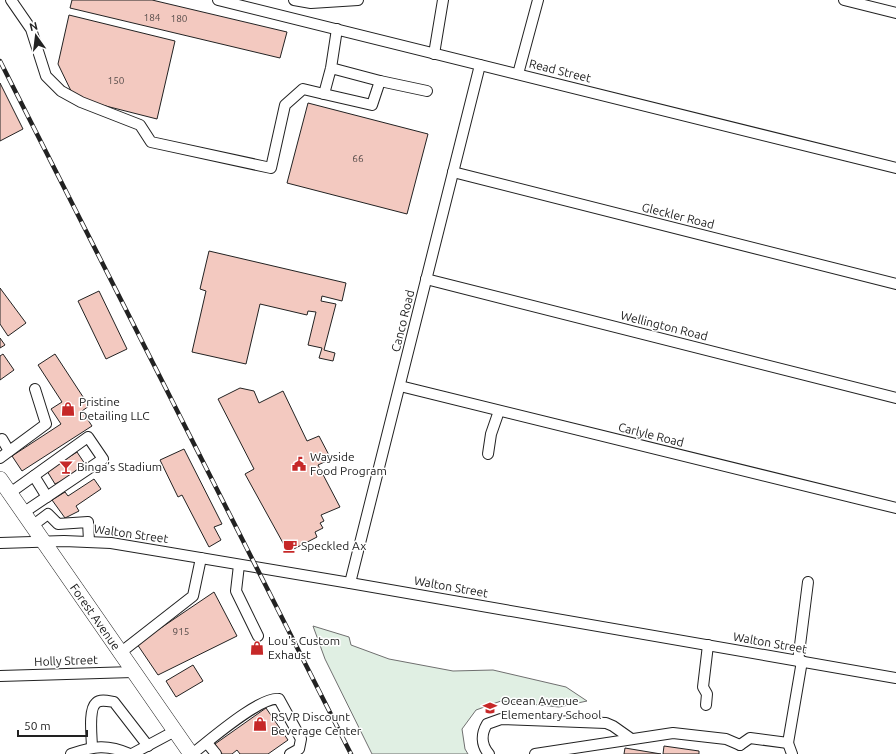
<svg xmlns="http://www.w3.org/2000/svg" width="896" height="754" font-family="Ubuntu,sans-serif">
  <rect width="100%" height="100%" fill="#fff"/>
  <polygon fill="#e0efe3" stroke="#6f6f6f" points="313,626 349,637 351,645 389,659 453,671 493,670 566,687 587,701 559,707 501,701 476,710 462,729 465,749 468,754 372,754 325,659"/>
  <g fill="#f3c9c0" stroke="#222">
    <polygon points="72,0 152,0 287,32 280,58 70,8"/>
    <polygon points="69,15 175,41 157,119 90,102 73,95 58,64"/>
    <polygon points="0,83 23,129 0,141"/>
    <polygon points="308,103 428,134 407,214 287,183"/>
    <polygon points="209,251 346,283 342,301 322,296 321,301 336,304 324,350 335,353 333,361 319,358 322,348 308,345 316,312 308,311 307,315 260,304 246,364 192,352 206,291 200,289"/>
    <polygon points="0,288 26,323 8,336 0,324"/>
    <polygon points="99,291 127,349 106,359 78,301"/>
    <polygon points="0,338 5,345 0,348"/>
    <polygon points="3,354 14,370 0,380 0,356"/>
    <polygon points="55,354 89,406 82,411 92,426 22,471 12,456 61,424 51,409 62,402 38,365"/>
    <polygon points="240,388 254,391 259,403 283,391 307,441 319,436 331,459 318,465 340,507 321,515 324,521 320,523 323,528 315,532 317,537 288,552 245,474 254,469 218,399"/>
    <polygon points="184,449 222,524 214,527 221,540 209,547 182,495 178,497 160,460"/>
    <polygon points="77,452 85,464 74,472 76,474 55,484 47,471"/>
    <polygon points="94,479 101,489 76,506 79,511 65,518 52,500 65,492 68,496"/>
    <polygon points="214,592 237,636 158,675 137,644"/>
    <polygon points="193,665 203,681 176,697 166,681"/>
    <polygon points="266,708 288,740 268,754 240,754 237,750 232,754 222,754 215,744"/>
    <polygon points="664,746 699,751 699,754 663,754"/>
    <polygon points="625,748 661,754 624,754"/>
  </g>
  <g fill="none" stroke-linecap="round" stroke-linejoin="round">
    <defs>
      <g id="minor">
        <polyline points="11,0 31,29 46,76 61,91 81,102 140,125 151,142 271,168 285,105 303,89 324,94"/>
        <polyline points="218,0 896,168"/>
        <polyline points="294,0 311,3 358,0"/>
        <polyline points="844,0 896,13"/>
        <polyline points="434,54 443,0"/>
        <polyline points="331,68 380,81 372,105 324,94 331,68 337,29"/>
        <polyline points="518,74 538,0"/>
        <polyline points="380,81 427,91"/>
        <polyline points="453,172 896,284"/>
        <polyline points="426,279 896,398"/>
        <polyline points="400,386 896,508"/>
        <polyline points="2,439 9,451"/>
        <polyline points="488,454 491,434 499,411"/>
        <polyline points="0,458 46,424 35,389"/>
        <polyline points="34,476 47,497"/>
        <polyline points="10,493 88,437 103,459 23,513"/>
        <polyline points="32,526 48,514 58,524 88,522 89,541"/>
        <polyline points="0,543 64,541 111,543 350,583 896,678"/>
        <polyline points="239,565 236,591 258,636"/>
        <polyline points="350,583 480,65"/>
        <polyline points="120,653 193,596 201,558"/>
        <polyline points="798,661 808,582"/>
        <polyline points="0,676 133,672"/>
        <polyline points="706,705 707,694 703,687 708,645"/>
        <polyline points="207,743 216,754"/>
        <polyline points="788,743 792,754"/>
        <polyline points="740,745 750,738 788,743 802,661"/>
        <path d="M 92,748 C 92,738 88,710 96,703 C 100,699 108,701 114,702 L 148,746"/>
        <path d="M 71,754 C 94,746 107,744 130,754"/>
        <polyline points="132,754 175,731"/>
        <path d="M 192,754 C 209,741 260,696 279,699 L 301,739 L 299,749 L 290,754"/>
        <path d="M 489,754 C 481,745 481,734 487,724 L 501,719 L 606,723 L 613,726 L 630,738"/>
        <polyline points="535,754 673,733 726,739 740,745"/>
      </g>
      <polyline id="highway" points="0,479 191,754"/>
    </defs>
    <use href="#minor" stroke="#222" stroke-width="12"/>
    <use href="#highway" stroke="#222" stroke-width="16"/>
    <use href="#minor" stroke="#fff" stroke-width="10"/>
    <use href="#highway" stroke="#fff" stroke-width="15"/>
    <defs>
      <polyline id="rail" points="0,61 351,754"/>
    </defs>
    <use href="#rail" stroke="#222" stroke-width="4.5"/>
    <use href="#rail" stroke="#fff" stroke-width="3" stroke-dasharray="9" stroke-linecap="butt"/>
  </g>
  <defs>
    <symbol id="shop-bare" viewBox="-9 -9 18 18"><path d="M-5-2.5h2.3a2.7 3.5 0 0 1 5.4 0H5L5.5 6h-11ZM-1.5-2.5h3a1.5 2.3 0 0 0-3 0Z" fill="#c62828" stroke="#fff" stroke-width="2.5" paint-order="stroke"/></symbol>
    <symbol id="civic-bare" viewBox="-9 -9 18 18"><path d="M-.6-6.5H3V-4.5H.6V-3L4-1V1h2V6H-6V1h2V-1L-.6-3ZM-1.2 2.5V6h2.4V2.5Z" fill="#c62828" stroke="#fff" stroke-width="2.5" paint-order="stroke"/></symbol>
    <symbol id="bar-bare" viewBox="-9 -9 18 18"><path d="M-6-5H6L.8 .8V4.5H3.5V6h-7V4.5H-.8V.8Z" fill="#c62828" stroke="#fff" stroke-width="2.5" paint-order="stroke"/></symbol>
    <symbol id="cafe-bare" viewBox="-9 -9 18 18"><path d="M-5.5-4.5H6V0H3Q3 3.5 0 3.5H-2.5Q-5.5 3.5-5.5 0ZM3-3.2v2h1.7v-2ZM-6 4.5H4V6H-6Z" fill="#c62828" stroke="#fff" stroke-width="2.5" paint-order="stroke"/></symbol>
    <symbol id="school-bare" viewBox="-9 -9 18 18"><path d="M0-5L7-2L0 1L-7-2ZM-4 1L0 2.5L4 1V4Q0 6-4 4Z" fill="#c62828" stroke="#fff" stroke-width="2.5" paint-order="stroke"/></symbol>
  </defs>
  <g fill-rule="evenodd">
    <use href="#shop-bare" x="58" y="399" width="20" height="20"/>
    <use href="#civic-bare" x="289" y="454" width="20" height="20"/>
    <use href="#bar-bare" x="56" y="457" width="20" height="20"/>
    <use href="#cafe-bare" x="280" y="536" width="20" height="20"/>
    <use href="#shop-bare" x="247" y="638" width="20" height="20"/>
    <use href="#school-bare" x="480" y="698" width="20" height="20"/>
    <use href="#shop-bare" x="250" y="714" width="20" height="20"/>
  </g>
  <g text-anchor="middle" stroke-width="3" stroke-linejoin="round" paint-order="stroke">
    <g font-size="10" fill="#564c4a">
      <text x="152" y="21">184</text>
      <text x="179" y="22">180</text>
      <text x="116" y="84">150</text>
      <text x="358" y="162">66</text>
      <text x="181" y="635">915</text>
    </g>
    <g font-size="12" fill="#222" stroke="#fff">
      <text transform="translate(560 71) rotate(14)" y="4">Read Street</text>
      <text transform="translate(678 216) rotate(14)" y="4">Gleckler Road</text>
      <text transform="translate(403 321) rotate(-76)" y="4">Canco Road</text>
      <text transform="translate(664 326) rotate(14)" y="4">Wellington Road</text>
      <text transform="translate(651 435) rotate(14)" y="4">Carlyle Road</text>
      <text transform="translate(131 534) rotate(8)" y="4">Walton Street</text>
      <text transform="translate(451 587) rotate(10)" y="4">Walton Street</text>
      <text transform="translate(95 617) rotate(55)" y="4">Forest Avenue</text>
      <text transform="translate(770 643) rotate(10)" y="4">Walton Street</text>
      <text transform="translate(66 661) rotate(-2)" y="4">Holly Street</text>
    </g>
    <g font-size="12" fill="#222" stroke="#fff" text-anchor="start">
      <text x="79" y="406">Pristine<tspan x="79" dy="14">Detailing LLC</tspan></text>
      <text x="310" y="461">Wayside<tspan x="310" dy="14">Food Program</tspan></text>
      <text x="77" y="471">Binga’s Stadium</text>
      <text x="301" y="550">Speckled Ax</text>
      <text x="268" y="645">Lou's Custom<tspan x="268" dy="14">Exhaust</tspan></text>
      <text x="501" y="705">Ocean Avenue<tspan x="501" dy="14">Elementary School</tspan></text>
      <text x="271" y="721">RSVP Discount<tspan x="271" dy="14">Beverage Center</tspan></text>
    </g>
  </g>
  <g transform="translate(36 36) rotate(346)" stroke="#ffffff" stroke-width="3" paint-order="stroke">
  <path d="M0-3L7 15L0 10L-7 15Z" fill="#222222"/>
  <text y="-6" font-size="11" font-weight="bold" text-anchor="middle" fill="#222222">N</text>
  </g>
  <path d="M18 730v6h69v-6" fill="none" stroke="#222222" stroke-width="2"/>
  <text x="24" y="730" font-size="12" fill="#222222" stroke="#ffffff" stroke-width="3" paint-order="stroke">50 m</text>
</svg>
